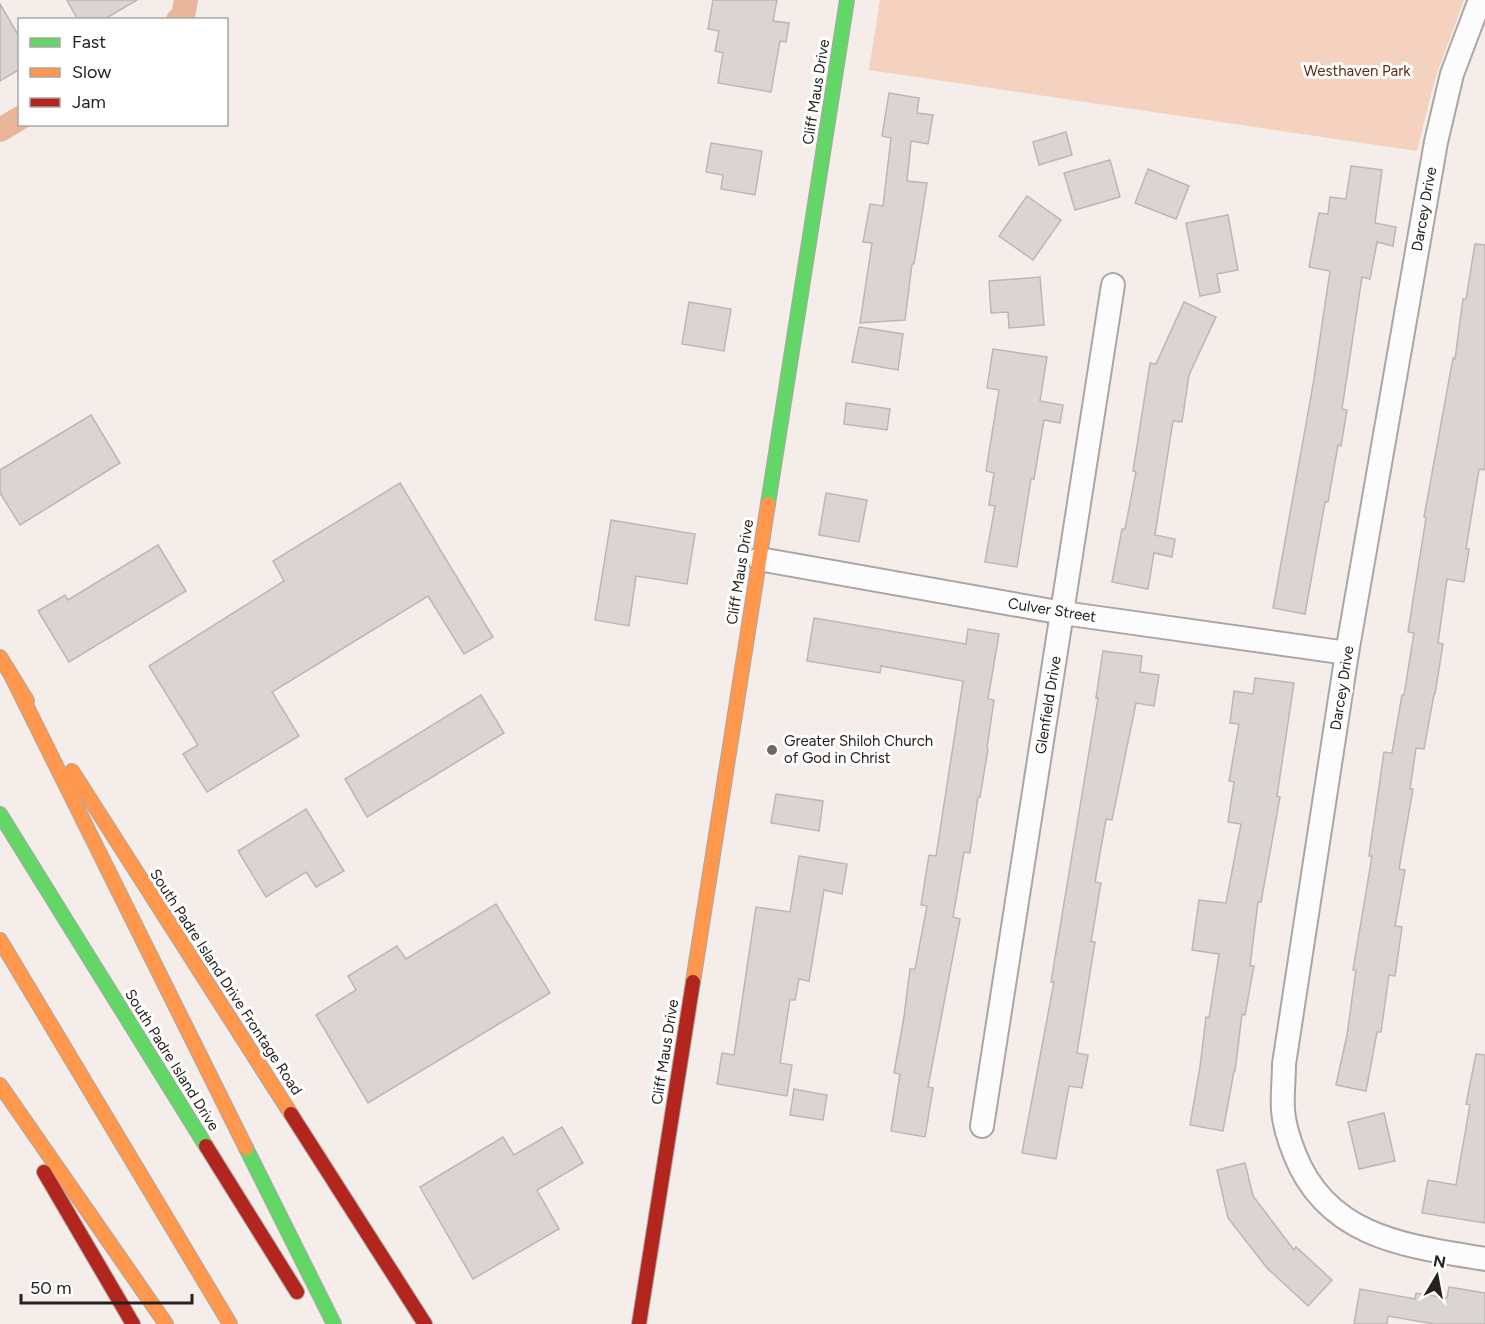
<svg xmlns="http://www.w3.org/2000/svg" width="1485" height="1324" font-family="Figtree,sans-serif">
  <rect width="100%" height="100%" fill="#f4edea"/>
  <polygon fill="#f4d2bf" points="880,0 1464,0 1435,79 1417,151 869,70"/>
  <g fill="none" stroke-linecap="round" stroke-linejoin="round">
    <g stroke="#e8b69a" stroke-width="24">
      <polyline points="178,20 183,16 186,0"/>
      <polyline points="0,130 20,118"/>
    </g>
  </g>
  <g fill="#dad4d2" stroke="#bcb7b4" stroke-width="1.5">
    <polygon points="67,0 137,0 103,20 78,20"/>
    <polygon points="713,0 777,0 773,21 789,23 786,42 780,41 771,92 718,83 723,53 715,51 719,31 708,29"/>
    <polygon points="0,4 20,38 20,69 0,81"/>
    <polygon points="889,93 919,98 917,113 933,115 928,144 911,141 907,181 927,183 914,264 912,264 905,320 860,323 872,243 863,242 870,204 883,206 891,138 882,136"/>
    <polygon points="1066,132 1072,155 1039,165 1033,142"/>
    <polygon points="711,143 762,151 755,195 721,189 723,175 706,172"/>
    <polygon points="1110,160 1120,197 1075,210 1064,173"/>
    <polygon points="1351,166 1382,170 1375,223 1396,227 1393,246 1377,242 1370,279 1362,277 1342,409 1347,410 1341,446 1338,445 1328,502 1325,502 1305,614 1273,608 1313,385 1330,271 1309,267 1319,213 1328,214 1330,197 1346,199"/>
    <polygon points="1148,169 1189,186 1176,219 1135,203"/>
    <polygon points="1027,196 1061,220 1033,260 999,236"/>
    <polygon points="1228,215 1238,270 1217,274 1220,292 1200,296 1186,223"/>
    <polygon points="1475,244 1485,245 1485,470 1479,469 1466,549 1469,549 1464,582 1447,579 1438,643 1443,644 1435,694 1434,694 1424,749 1416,748 1410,789 1413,789 1399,869 1405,870 1395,926 1402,927 1395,976 1389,975 1381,1032 1377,1032 1366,1091 1336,1085 1347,1035 1356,970 1353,970 1372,856 1369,856 1384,752 1392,753 1402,695 1404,695 1414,633 1408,632 1426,518 1424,517 1453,358 1455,359 1463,299 1466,299"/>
    <polygon points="1040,277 1044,325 1009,328 1008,312 991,313 989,281"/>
    <polygon points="689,302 731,309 724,351 682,344"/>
    <polygon points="1184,302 1216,317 1189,375 1182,422 1173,421 1155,535 1175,539 1172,557 1154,553 1148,589 1112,582 1122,529 1125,529 1136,472 1133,471 1150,363 1156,364"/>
    <polygon points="859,327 903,334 898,370 852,362"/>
    <polygon points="993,349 1047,357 1040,401 1063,405 1060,423 1044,420 1034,479 1031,479 1017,567 985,562 995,506 989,505 994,473 986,471 999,390 987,388"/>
    <polygon points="846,403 890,409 887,430 844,424"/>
    <polygon points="91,415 120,463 20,525 0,493 0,470"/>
    <polygon points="400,483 493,637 464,654 428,596 272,692 299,736 207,792 183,754 198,745 149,666 284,581 273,561"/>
    <polygon points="826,493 867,500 859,542 819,535"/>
    <polygon points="611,520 695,534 687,584 636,576 629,626 595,620"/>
    <polygon points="158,545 186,591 69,662 38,611 65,595 68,600"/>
    <polygon points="814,618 966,644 968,629 999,634 988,699 994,700 987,748 988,749 980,797 978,797 970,853 964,852 953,917 960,919 928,1087 933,1088 925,1137 891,1131 900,1074 894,1073 904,1017 910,969 915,969 927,906 921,905 929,855 936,856 963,681 881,666 880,673 807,661"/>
    <polygon points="1103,651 1142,656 1140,672 1159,675 1154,706 1136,703 1112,820 1106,819 1095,882 1101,883 1091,942 1095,942 1077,1053 1088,1055 1082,1088 1069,1086 1056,1159 1022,1153 1054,982 1051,982 1098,698 1096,698"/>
    <polygon points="1255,678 1294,683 1277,796 1280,797 1261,902 1258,902 1250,966 1254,966 1245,1015 1242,1014 1235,1071 1234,1071 1223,1131 1190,1125 1200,1067 1206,1017 1209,1018 1219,954 1192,950 1199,900 1226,903 1241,824 1228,822 1234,782 1229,781 1239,724 1230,723 1234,691 1253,694"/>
    <polygon points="481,695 504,733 367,817 345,779"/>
    <polygon points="776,794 823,801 819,831 771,823"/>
    <polygon points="306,809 344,871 316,887 306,872 266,897 238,851"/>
    <polygon points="799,856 847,864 842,894 824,890 809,981 799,979 795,1000 790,1000 780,1063 792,1065 787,1096 717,1084 722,1053 734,1055 756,907 790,912"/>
    <polygon points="496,904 550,993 368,1103 316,1015 356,990 348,976 397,946 406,959"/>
    <polygon points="1476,1054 1485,1055 1485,1223 1422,1213 1428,1180 1456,1185 1470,1105 1466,1104"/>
    <polygon points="794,1089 827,1095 823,1120 790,1115"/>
    <polygon points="1384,1113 1395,1161 1359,1169 1348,1122"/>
    <polygon points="562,1127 583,1163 537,1190 559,1229 473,1279 420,1187 503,1137 514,1155"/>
    <polygon points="1245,1163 1253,1196 1294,1250 1296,1247 1332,1280 1308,1306 1267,1268 1228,1218 1217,1170"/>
    <polygon points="1449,1287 1485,1293 1485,1324 1434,1324 1388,1316 1387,1324 1354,1324 1360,1289 1415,1299 1416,1293 1447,1298"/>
  </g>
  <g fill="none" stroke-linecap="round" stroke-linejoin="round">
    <defs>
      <g id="street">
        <path d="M 1480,0 L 1452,74 L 1436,142 L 1347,653 L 1284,1064 C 1284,1079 1282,1095 1283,1110 C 1284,1126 1289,1140 1295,1155 C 1328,1238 1407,1246 1485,1259"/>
        <polyline points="759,559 1063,613 1347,653"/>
        <polyline points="982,1126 1113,285"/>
      </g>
      <g id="fast">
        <polyline points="768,504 847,0"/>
        <polyline points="0,814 206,1146"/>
        <polyline points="246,1148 334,1324"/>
      </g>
      <g id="slow">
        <polyline points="0,657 27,701"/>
        <polyline points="13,679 246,1148"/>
        <polyline points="72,771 291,1114"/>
        <polyline points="0,940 230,1324"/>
        <polyline points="693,982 768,504"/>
        <polyline points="0,1085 166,1324"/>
      </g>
      <g id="jam">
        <polyline points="291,1114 425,1324"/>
        <polyline points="206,1146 297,1292"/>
        <polyline points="44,1172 133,1324"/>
        <polyline points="639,1324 693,982"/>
      </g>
    </defs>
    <use href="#street" stroke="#aba6a4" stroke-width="26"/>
    <use href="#fast" stroke="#aba6a4" stroke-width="16"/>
    <use href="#slow" stroke="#aba6a4" stroke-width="16"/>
    <use href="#jam" stroke="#aba6a4" stroke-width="16"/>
    <use href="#street" stroke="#fdfcfc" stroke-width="22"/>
    <use href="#fast" stroke="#63d668" stroke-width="14"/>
    <use href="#slow" stroke="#ff974d" stroke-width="14"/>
    <use href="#jam" stroke="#b3261e" stroke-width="14"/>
  </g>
  <circle fill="#6e6865" stroke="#fff" stroke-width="2" cx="772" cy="750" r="6"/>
  <g text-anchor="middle" stroke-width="6" stroke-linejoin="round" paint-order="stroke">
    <g font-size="15" fill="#5b2f13" stroke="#fff">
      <text x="1357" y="76">Westhaven Park</text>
    </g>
    <g font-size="15" fill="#26211e" stroke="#fff">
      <text transform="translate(816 92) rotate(-81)" y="5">Cliff Maus Drive</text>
      <text transform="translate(1424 209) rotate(-80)" y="5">Darcey Drive</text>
      <text transform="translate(740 572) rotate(-81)" y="5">Cliff Maus Drive</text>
      <text transform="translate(1052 610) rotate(9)" y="5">Culver Street</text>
      <text transform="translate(1342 688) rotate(-81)" y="5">Darcey Drive</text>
      <text transform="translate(1048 705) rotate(-81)" y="5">Glenfield Drive</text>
      <text transform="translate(226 982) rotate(57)" y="5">South Padre Island Drive Frontage Road</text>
      <text transform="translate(665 1052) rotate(-81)" y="5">Cliff Maus Drive</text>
      <text transform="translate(172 1060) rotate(58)" y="5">South Padre Island Drive</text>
    </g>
    <g font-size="15" fill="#26211e" stroke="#fff" text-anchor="start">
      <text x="784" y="746">Greater Shiloh Church<tspan x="784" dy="17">of God in Christ</tspan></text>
    </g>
  </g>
  <rect x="18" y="18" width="210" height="108" fill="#ffffff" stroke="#a8a6a5" stroke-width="1.5"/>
  <rect x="30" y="38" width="30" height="9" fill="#63d668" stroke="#a8a6a5" stroke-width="1.5"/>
  <text x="72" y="48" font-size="18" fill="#26211e">Fast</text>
  <rect x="30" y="68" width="30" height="9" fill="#ff974d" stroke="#a8a6a5" stroke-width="1.5"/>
  <text x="72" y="78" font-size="18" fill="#26211e">Slow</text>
  <rect x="30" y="98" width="30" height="9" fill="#b3261e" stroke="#a8a6a5" stroke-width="1.5"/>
  <text x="72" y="108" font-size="18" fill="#26211e">Jam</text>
  <g transform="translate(1437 1276) rotate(10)" stroke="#ffffff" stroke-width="4.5" paint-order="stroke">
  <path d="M0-4.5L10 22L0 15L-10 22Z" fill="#26211e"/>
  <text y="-9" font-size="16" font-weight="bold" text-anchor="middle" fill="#26211e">N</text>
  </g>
  <path d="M21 1294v9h171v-9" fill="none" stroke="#26211e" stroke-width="3"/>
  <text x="30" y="1294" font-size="18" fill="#26211e" stroke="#ffffff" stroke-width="4.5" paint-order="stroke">50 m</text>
</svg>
